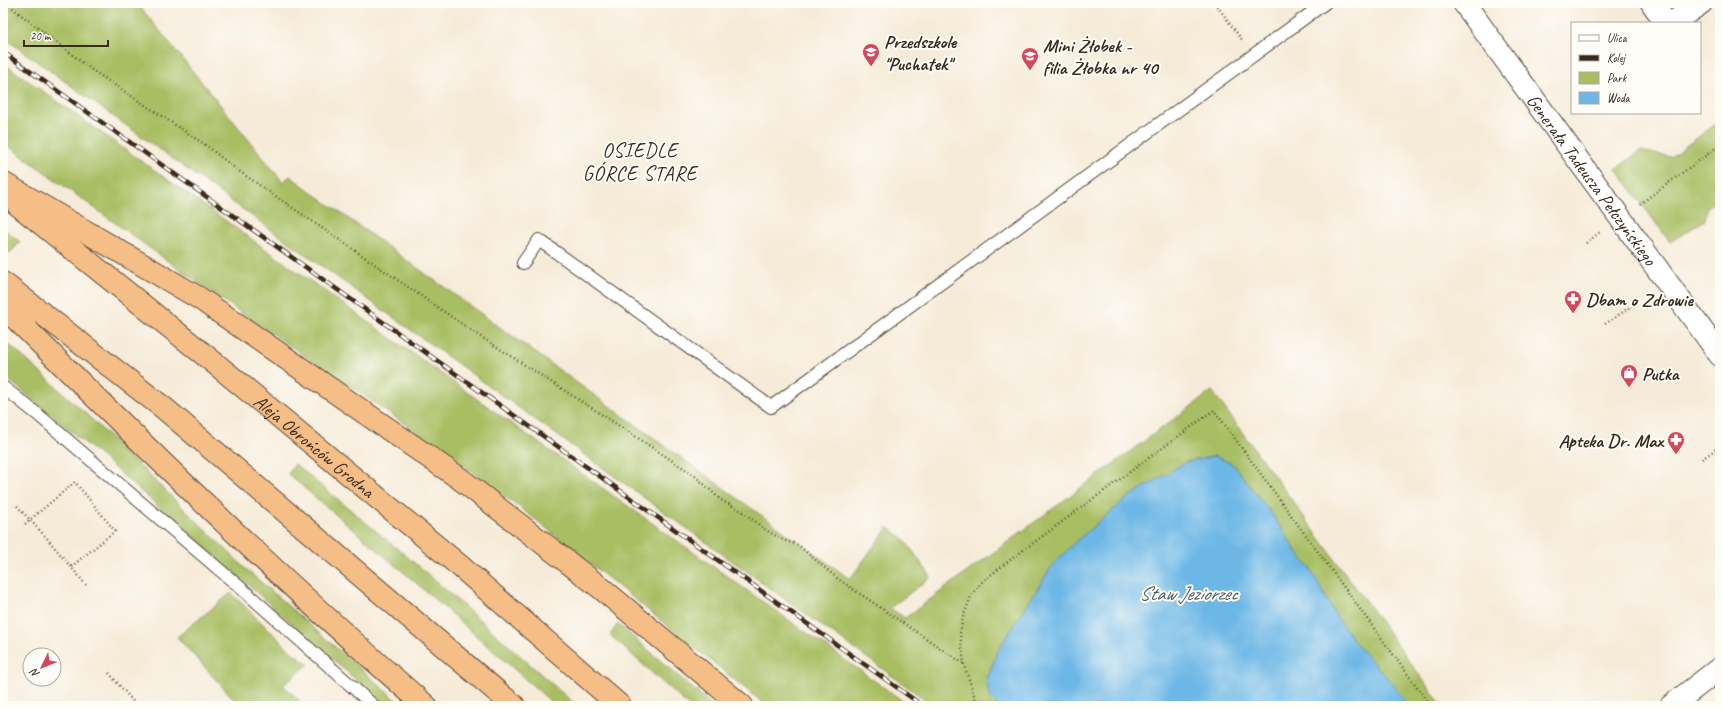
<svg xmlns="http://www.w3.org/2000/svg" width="1723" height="709" font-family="Caveat,sans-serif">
  <rect width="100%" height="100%" fill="#fdfcf7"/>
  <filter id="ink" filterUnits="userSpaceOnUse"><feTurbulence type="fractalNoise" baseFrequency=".025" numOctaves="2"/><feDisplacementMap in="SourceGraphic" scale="8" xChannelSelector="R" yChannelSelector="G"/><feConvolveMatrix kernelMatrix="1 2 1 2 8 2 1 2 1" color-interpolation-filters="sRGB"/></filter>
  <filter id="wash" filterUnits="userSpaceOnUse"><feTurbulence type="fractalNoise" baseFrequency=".012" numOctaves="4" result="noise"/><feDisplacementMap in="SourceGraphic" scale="16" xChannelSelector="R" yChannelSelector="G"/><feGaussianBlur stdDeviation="0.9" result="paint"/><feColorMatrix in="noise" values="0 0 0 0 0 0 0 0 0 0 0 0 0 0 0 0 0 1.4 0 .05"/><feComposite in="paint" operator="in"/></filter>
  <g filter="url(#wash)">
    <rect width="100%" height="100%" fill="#f6ebd8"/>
    <g fill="#a8be62" stroke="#727440">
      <polygon points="3,3 137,3 283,182 290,176 313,193 850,579 888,527 904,539 931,577 890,608 905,618 1212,391 1442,706 934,706 3,37"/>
      <polygon points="3,63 910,706 767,706 535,519 430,441 208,290 3,142"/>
      <polygon points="1720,121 1720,198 1707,207 1705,220 1670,242 1616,169 1640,151 1671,157"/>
      <polygon points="3,228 20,242 10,253 3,248"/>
      <polygon points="3,339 80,408 248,571 403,706 386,706 103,458 3,375"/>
      <polygon points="295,464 423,570 577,706 556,706 414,581 288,474"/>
      <polygon points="231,593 293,653 309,664 283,685 305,706 240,706 177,637"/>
      <polygon points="618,624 712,705 713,706 689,706 610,635"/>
    </g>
    <polygon fill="#6db7e6" stroke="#547082" points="1215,456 1233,464 1272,514 1296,551 1310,568 1336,616 1358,646 1393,684 1408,706 998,706 991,697 986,682 997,652 1052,566 1074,543 1127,498 1186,462"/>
  </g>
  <g filter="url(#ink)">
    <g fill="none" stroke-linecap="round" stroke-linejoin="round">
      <defs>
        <g id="service">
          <polyline points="523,263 539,240 771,407 1325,3"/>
          <polyline points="3,387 36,413 249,595 374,706"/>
        </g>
        <g id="minor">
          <path id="s1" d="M 1464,3 L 1720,355"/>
          <polyline points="1652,3 1666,23"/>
          <polyline points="1672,23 1701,3"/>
          <polyline points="1671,706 1720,668"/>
        </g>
        <g id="motorway">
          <polyline points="3,183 199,298 459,478 601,588 742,706"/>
          <path id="s2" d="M 18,205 L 217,365 L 460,566 L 620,706"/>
          <polyline points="3,283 165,409 514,706"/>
          <path d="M 3,306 C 141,443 279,579 426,706"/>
        </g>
      </defs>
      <use href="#service" stroke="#57473a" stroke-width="14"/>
      <use href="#minor" stroke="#57473a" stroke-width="24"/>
      <use href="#motorway" stroke="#57473a" stroke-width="24"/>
      <g stroke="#57473a" stroke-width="2.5" stroke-dasharray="1 3" stroke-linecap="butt">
        <polyline points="6,3 92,70 207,146 236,169 478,335 618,425 694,475 721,500 740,510 766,530 783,540 798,545 838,579 964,664"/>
        <polyline points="1215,3 1242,40"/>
        <polyline points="1640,204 1720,145"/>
        <polyline points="1586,243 1600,232"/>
        <polyline points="1605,324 1632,306"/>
        <polyline points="1702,459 1720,446"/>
        <polyline points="17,506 45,536 86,585"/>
        <polyline points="25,524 75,482 115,531 71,567"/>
        <polyline points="109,673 137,706"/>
        <polyline points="979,706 975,698 964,664 960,633 963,617 972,594 982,582 1006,563 1214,410 1431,706"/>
      </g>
      <use href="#service" stroke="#fff" stroke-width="12"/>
      <use href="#minor" stroke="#fff" stroke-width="22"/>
      <use href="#motorway" stroke="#f6be87" stroke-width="22"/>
      <defs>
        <polyline id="rail" points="3,52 923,706"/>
      </defs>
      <use href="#rail" stroke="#3b2a1e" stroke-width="4.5"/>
      <use href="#rail" stroke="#fdfcf7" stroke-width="3" stroke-dasharray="9" stroke-linecap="butt"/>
    </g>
  </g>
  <defs>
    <symbol id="school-pin" viewBox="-11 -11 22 30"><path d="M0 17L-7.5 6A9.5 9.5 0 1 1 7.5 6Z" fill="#d1495b" stroke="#fdfcf7"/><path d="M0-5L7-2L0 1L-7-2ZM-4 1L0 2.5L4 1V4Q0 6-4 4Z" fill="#fff"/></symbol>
    <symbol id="pharmacy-pin" viewBox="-11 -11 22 30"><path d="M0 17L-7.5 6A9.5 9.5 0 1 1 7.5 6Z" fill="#d1495b" stroke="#fdfcf7"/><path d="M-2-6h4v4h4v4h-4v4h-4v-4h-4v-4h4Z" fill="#fff"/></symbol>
    <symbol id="shop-pin" viewBox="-11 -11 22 30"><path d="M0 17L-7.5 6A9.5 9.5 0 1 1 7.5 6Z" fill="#d1495b" stroke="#fdfcf7"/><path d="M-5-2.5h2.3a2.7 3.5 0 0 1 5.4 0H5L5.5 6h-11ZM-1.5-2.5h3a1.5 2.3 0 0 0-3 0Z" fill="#fff"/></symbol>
  </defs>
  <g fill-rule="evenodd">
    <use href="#school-pin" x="861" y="42" width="20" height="27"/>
    <use href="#school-pin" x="1020" y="46" width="20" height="27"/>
    <use href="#pharmacy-pin" x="1563" y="289" width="20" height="27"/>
    <use href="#shop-pin" x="1619" y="363" width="20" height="27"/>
    <use href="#pharmacy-pin" x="1666" y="430" width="20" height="27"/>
  </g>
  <g text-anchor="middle" stroke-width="4" stroke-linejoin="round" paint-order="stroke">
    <g font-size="19" font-weight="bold" fill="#3b2a1e" stroke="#fdfcf7" text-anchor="start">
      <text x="884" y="48">Przedszkole<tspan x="884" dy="22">"Puchatek"</tspan></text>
      <text x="1043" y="52">Mini Żłobek -<tspan x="1043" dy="22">filia Żłobka nr 40</tspan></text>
      <text x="1586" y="306">Dbam o Zdrowie</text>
      <text x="1642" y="380">Putka</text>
      <text x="1663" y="447" text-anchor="end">Apteka Dr. Max</text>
    </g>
    <g font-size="19" fill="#3b2a1e" stroke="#fdfcf7">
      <text dy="7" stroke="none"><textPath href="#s1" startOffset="218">Generała Tadeusza Pełczyńskiego</textPath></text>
      <text dy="7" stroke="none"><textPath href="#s2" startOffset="382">Aleja Obrońców Grodna</textPath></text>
    </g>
    <g font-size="20" letter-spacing="1" fill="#3b2a1e" stroke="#fdfcf7">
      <text x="640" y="157">OSIEDLE<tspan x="640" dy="23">GÓRCE STARE</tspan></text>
    </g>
    <g font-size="20" font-style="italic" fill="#4c5b64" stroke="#fdfcf7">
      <text x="1188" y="600">Staw Jeziorzec</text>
    </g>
  </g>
  <rect width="1723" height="709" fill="none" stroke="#fdfcf7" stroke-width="16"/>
  <rect x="1571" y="22" width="130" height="92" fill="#fdfcf7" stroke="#afa8a0"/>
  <rect x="1579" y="35" width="20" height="6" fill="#ffffff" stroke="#afa8a0"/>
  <text x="1607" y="42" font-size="12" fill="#3b2a1e">Ulica</text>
  <rect x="1579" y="55" width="20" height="6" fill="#3b2a1e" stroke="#afa8a0"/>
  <text x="1607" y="62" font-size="12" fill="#3b2a1e">Kolej</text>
  <rect x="1579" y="72" width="20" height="12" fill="#a8be62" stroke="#afa8a0"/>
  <text x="1607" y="82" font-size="12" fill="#3b2a1e">Park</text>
  <rect x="1579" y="92" width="20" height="12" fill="#6db7e6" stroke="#afa8a0"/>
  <text x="1607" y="102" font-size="12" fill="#3b2a1e">Woda</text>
  <g transform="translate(42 667) rotate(227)"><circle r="19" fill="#fdfcf7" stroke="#afa8a0"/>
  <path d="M0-3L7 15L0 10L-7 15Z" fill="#d1495b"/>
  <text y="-6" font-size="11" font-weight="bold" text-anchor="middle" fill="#3b2a1e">N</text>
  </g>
  <path d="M24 40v6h84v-6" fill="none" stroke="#3b2a1e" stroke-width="2"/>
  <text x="30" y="40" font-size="12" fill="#3b2a1e" stroke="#fdfcf7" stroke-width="3" paint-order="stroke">20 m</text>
</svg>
